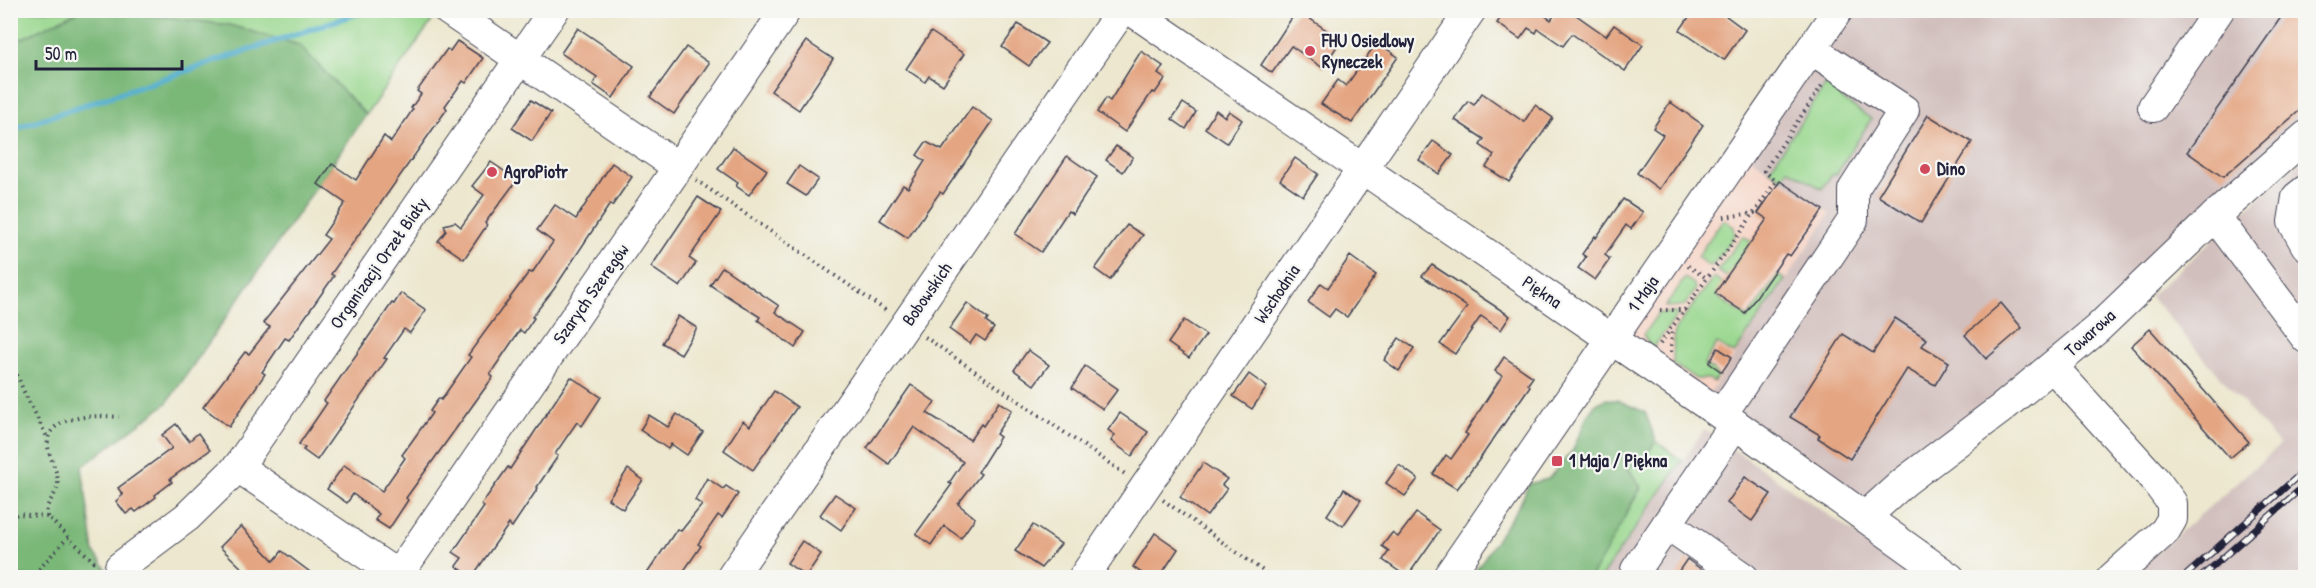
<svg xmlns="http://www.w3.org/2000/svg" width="2316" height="588" font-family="'Patrick Hand',sans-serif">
  <rect width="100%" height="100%" fill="#f6f6f2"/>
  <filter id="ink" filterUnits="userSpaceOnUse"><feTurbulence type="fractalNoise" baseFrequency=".0167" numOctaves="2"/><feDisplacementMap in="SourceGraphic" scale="12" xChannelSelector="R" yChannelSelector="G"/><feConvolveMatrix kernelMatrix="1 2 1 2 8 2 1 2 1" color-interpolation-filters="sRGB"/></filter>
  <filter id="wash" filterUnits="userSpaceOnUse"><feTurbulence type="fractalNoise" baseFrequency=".008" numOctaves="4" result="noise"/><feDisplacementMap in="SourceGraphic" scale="24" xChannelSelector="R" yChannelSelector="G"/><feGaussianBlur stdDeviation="1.35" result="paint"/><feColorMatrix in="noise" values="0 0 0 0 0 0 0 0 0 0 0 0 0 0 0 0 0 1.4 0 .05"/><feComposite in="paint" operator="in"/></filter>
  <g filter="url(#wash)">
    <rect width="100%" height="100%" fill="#ece7ce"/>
    <polygon fill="#f6d2c3" points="1742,152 1831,214 1705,400 1613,338"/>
    <g fill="#d1bfbd">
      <polygon points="1839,11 2305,11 2305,132 2044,363 1858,507 1705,400 1830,214 1742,152"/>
      <polygon points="2305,157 2305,576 2128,578 2280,445 2150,296"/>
      <polygon points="1704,429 1862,538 1917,577 1601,578"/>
    </g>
    <g fill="#98d78d" stroke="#5d7c64" stroke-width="1.5">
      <polygon points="15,11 79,11 11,44 11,17"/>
      <polygon points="118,11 439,11 366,115 299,45 229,25"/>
      <polygon points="1833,74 1849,85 1841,98 1871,119 1836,175 1832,174 1822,189 1788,169 1782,178 1769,170"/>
      <polygon points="1695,184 1700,188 1686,209 1669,224"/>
      <polygon points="1723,219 1734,227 1735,235 1713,265 1709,266 1697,257"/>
      <polygon points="1743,236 1752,242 1727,277 1717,271"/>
      <polygon points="1778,275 1785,280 1734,354 1717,344 1704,364 1714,371 1718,377 1713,382 1709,379 1696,379 1673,364 1674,331 1714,277 1723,283 1717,297 1745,315 1747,319"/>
      <polygon points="1685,278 1694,284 1695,291 1684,306 1665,307"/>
      <polygon points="1658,313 1679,313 1652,349 1643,335"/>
      <polygon points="1656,441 1682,461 1601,577 1590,578 1641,488 1628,468 1645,457"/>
    </g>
    <g fill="#7ab878" stroke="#4e6d5a" stroke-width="1.5">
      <polygon points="79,11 118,11 229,25 299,45 366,115 167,403 82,467 94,552 112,577 11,577 10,44"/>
      <path d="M 1606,399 L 1617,400 L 1645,412 L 1656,441 L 1645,457 L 1628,468 L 1641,487 C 1623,517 1610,549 1590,577 L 1471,578 L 1520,504 L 1529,484 L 1548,479 L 1573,450 L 1587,416 L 1596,404 Z"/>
    </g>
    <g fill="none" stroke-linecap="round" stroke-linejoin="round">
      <polyline stroke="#50adce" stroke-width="6" points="10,130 368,10"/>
    </g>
    <g id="blocks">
      <g fill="#e4a582">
        <polygon points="1297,10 1341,40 1323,68 1291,46 1272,73 1261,65"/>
        <polygon points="1506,10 1537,10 1551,20 1558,10 1569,10 1606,36 1614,25 1643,45 1625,71 1572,34 1563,46 1538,29 1536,33 1528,28 1520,39 1497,23"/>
        <polygon points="1694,10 1718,10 1745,30 1724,60 1680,30"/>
        <polygon points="2286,10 2306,10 2306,105 2223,177 2187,152"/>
        <polygon points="1018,24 1047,43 1029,66 1002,47"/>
        <polygon points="578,28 634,66 613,98 593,84 597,77 561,53"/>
        <polygon points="931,32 964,54 943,85 929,76 925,82 906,69"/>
        <polygon points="457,41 483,58 466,83 463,81 445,106 447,109 331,274 334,276 289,340 285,338 262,372 265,374 229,427 203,407 245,352 249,354 270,327 263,323 329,239 323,235 345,203 318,184 332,164 356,180 384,136 391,142 413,109 411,108 421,94 417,91 447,49 450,51"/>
        <polygon points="806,41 833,59 799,110 771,91"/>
        <polygon points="1377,42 1398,57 1352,123 1321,104 1338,80 1346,86"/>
        <polygon points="686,47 709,63 674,114 650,97"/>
        <polygon points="1141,51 1163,66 1158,74 1165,79 1155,93 1152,92 1125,132 1097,112 1106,98 1110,101"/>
        <polygon points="1482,93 1524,122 1535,105 1553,118 1509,182 1486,167 1494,155 1480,145 1484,139 1455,120 1468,101 1474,105"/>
        <polygon points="531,100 551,113 532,141 512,128"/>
        <polygon points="1670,102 1703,125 1659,189 1637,173 1663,135 1653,128"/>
        <polygon points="1183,103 1196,112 1186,129 1172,119"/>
        <polygon points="972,107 993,121 943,194 940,192 908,238 880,220 903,185 908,188 925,161 917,155 926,142 942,150"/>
        <polygon points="1216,110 1225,117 1229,111 1242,120 1227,143 1205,128"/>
        <polygon points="1928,115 1972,142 1921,223 1878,196"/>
        <polygon points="1433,141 1453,155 1439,174 1419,160"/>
        <polygon points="1116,146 1133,157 1123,172 1106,160"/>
        <polygon points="733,147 767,170 749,195 736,186 738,183 718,169"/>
        <polygon points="1067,156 1097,177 1073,214 1068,211 1041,252 1015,234"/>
        <polygon points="1295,158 1318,174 1303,196 1280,180"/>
        <polygon points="491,162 517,180 485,223 487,225 464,259 438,241 446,231 444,225 455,222 461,227 484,195 472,186"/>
        <polygon points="612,163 632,177 612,206 610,204 554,289 532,317 534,318 524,333 520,330 490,374 493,377 406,498 408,500 389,529 375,520 379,514 353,494 347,503 327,489 344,465 382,491 405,458 402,455 432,413 430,411 439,398 441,400 471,357 468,355 529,272 532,273 553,242 537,230 555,205 576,219"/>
        <polygon points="799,166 818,179 806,196 787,184"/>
        <polygon points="1780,181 1823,210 1790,256 1786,254 1745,313 1715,293 1767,219 1758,213"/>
        <polygon points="698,197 721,212 689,258 696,263 680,287 651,267"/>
        <polygon points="1623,199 1643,212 1631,229 1626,225 1605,255 1610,259 1595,280 1578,268 1586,257 1582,254 1595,236 1596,238"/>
        <polygon points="1127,225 1143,235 1110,280 1095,269"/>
        <polygon points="1350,256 1376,275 1347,317 1335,309 1329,317 1308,302 1321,283 1328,288"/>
        <polygon points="1432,265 1510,316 1501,330 1481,316 1455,354 1440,344 1467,307 1422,276"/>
        <polygon points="722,267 779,306 775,312 805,332 795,348 758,320 760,317 710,285"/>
        <polygon points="401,293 426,310 410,333 404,329 384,358 387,359 317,460 303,450 305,448 299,444 327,403 324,401 392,303 394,304"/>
        <polygon points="967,303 988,319 986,322 994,328 985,341 976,335 970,344 949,329"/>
        <polygon points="2001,303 2022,328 1986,359 1965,335"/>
        <polygon points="678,316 697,328 681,354 662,343"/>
        <polygon points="1895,318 1927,339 1922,346 1949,362 1935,385 1907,369 1850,459 1818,438 1820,435 1790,417 1843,334 1873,353"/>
        <polygon points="1184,320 1206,335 1189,358 1168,343"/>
        <polygon points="2150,329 2249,442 2230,458 2131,346"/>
        <polygon points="1399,338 1414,348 1399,371 1384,360"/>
        <polygon points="1718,348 1732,357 1722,372 1709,363"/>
        <polygon points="1028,350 1049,365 1034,385 1014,370"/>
        <polygon points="1504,357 1533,377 1528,384 1530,386 1479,460 1457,489 1433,474 1446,455 1451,459 1468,435 1465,433 1502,376 1495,371"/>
        <polygon points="1085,366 1118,389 1103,409 1072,388"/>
        <polygon points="1249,374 1267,387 1252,409 1233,396"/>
        <polygon points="571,377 601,397 582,426 577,422 555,454 558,456 537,487 538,488 512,527 509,524 472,577 456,566 462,558 453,552 484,507 481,505 508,467 510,469"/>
        <polygon points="911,385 935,402 927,413 970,440 981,424 983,426 999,402 1012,410 996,434 1000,437 978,472 981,474 958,504 975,518 961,538 944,526 931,545 916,534 952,484 949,483 963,462 914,427 889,464 867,448"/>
        <polygon points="774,391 797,407 753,470 724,450 743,421 750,426"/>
        <polygon points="1120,413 1148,432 1132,456 1111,441 1115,435 1108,430"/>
        <polygon points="677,414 703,432 687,455 671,444 668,449 640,430 649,415 668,427"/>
        <polygon points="176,424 189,441 198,433 210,450 170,479 172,482 155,495 156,497 136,512 133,509 126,514 116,501 123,495 118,488 172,448 162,435"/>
        <polygon points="1203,463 1227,479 1222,485 1227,489 1207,516 1180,497"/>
        <polygon points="1399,465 1418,479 1405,496 1386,483"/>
        <polygon points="628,469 643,480 623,509 608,499"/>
        <polygon points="1745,477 1771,494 1752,521 1727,503"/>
        <polygon points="707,478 723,489 726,486 738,494 722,518 718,515 698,544 701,546 679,578 644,578 677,529 681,531 702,505 695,500"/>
        <polygon points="1344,489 1361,500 1343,526 1327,515"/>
        <polygon points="835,494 856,508 841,530 820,515"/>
        <polygon points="1416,513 1440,530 1407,577 1383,560 1389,551 1382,546 1392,533 1398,537"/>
        <polygon points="1033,525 1061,544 1041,568 1015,551"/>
        <polygon points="241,526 274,561 282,551 318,578 252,578 220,547"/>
        <polygon points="1155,533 1178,549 1159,578 1149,578 1133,567"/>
        <polygon points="802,541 821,554 806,576 787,563"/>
        <polygon points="1687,559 1713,578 1674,578"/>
      </g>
    </g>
  </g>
  <g filter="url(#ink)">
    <use href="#blocks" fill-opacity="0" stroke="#404051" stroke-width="1.5"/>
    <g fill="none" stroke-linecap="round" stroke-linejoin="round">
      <defs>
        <g id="minor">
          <polyline points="448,10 678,167"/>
          <polyline points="1131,10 1735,424 1950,578"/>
          <polyline points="2153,107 2219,10"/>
          <polyline points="2306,190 2297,197 2293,222 2306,245"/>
          <polyline points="2215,216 2306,338"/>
          <polyline points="2053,367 2155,480 2172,503 2172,519 2165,531 2112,578"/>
          <polyline points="1722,414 1853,220 1853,190 1904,110 1811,49"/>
          <polyline points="1735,424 1667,524 1744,578"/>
          <polyline points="238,467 397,575"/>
          <polyline points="1865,517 1904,482 2002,408 2097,329 2215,216 2306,136"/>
          <polyline points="120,567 187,517 238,467 554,10"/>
          <polyline points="1636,570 1667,524"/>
          <polyline points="396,578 786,10"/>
          <polyline points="731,578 1122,10"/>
          <polyline points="1083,578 1471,10"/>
          <polyline points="1447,578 1838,10"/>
        </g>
      </defs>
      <use href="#minor" stroke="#404051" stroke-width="32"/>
      <g stroke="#404051" stroke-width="4" stroke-dasharray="1.5 4.5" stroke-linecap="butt">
        <polyline points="696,180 888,312"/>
        <polyline points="1724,217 1754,213 1776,181 1764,171 1823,84"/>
        <polyline points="1688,266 1708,279"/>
        <polyline points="1660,310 1685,310"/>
        <polyline points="925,337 1125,474"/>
        <polyline points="1660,344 1754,213"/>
        <polyline points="1671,352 1672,329"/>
        <polyline points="10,358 25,394 48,439"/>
        <polyline points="1163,500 1273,578"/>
        <polyline points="10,517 18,514 48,517 97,565"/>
        <path d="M 48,517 C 42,504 58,496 58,483 C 58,472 50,459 48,447 C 43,414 98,415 119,417"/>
        <polyline points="31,578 69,536"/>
      </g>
      <use href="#minor" stroke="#fff" stroke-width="30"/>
      <defs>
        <g id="rail">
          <polyline points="2183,578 2306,469"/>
          <polyline points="2200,578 2306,484"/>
        </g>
      </defs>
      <use href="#rail" stroke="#22223b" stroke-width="7"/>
      <use href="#rail" stroke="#f6f6f2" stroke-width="4.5" stroke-dasharray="14" stroke-linecap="butt"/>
    </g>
  </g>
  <g fill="#d1495b" stroke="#f6f6f2" stroke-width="2">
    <circle cx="1310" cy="51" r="6"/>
    <circle cx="1925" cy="169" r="6"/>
    <circle cx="492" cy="172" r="6"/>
    <rect x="1551" y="455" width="12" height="12" rx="3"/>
  </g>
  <g text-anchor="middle" stroke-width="4.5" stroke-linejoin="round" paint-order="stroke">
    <g font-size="18" font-weight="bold" fill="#22223b" stroke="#f6f6f2" text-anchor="start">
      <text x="1322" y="47">FHU Osiedlowy<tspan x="1322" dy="21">Ryneczek</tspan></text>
      <text x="1937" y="175">Dino</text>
      <text x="504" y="178">AgroPiotr</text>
      <text x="1569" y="467">1 Maja / Piękna</text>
    </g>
    <g font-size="18" fill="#22223b" stroke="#f6f6f2">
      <text transform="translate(379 263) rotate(-55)" y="6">Organizacji Orzeł Biały</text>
      <text transform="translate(1542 292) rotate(34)" y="6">Piękna</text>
      <text transform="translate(591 294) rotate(-55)" y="6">Szarych Szeregów</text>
      <text transform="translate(927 294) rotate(-55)" y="6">Bobowskich</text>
      <text transform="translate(1277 294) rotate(-56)" y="6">Wschodnia</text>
      <text transform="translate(1643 294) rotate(-55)" y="6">1 Maja</text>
      <text transform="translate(2090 333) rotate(-42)" y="6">Towarowa</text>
    </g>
  </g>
  <rect width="2316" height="588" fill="none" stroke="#f6f6f2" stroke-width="36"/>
  <path d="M36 60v9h146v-9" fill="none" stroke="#22223b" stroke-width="3"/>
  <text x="45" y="60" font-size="18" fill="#22223b" stroke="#f6f6f2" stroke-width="4.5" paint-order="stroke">50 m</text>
</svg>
